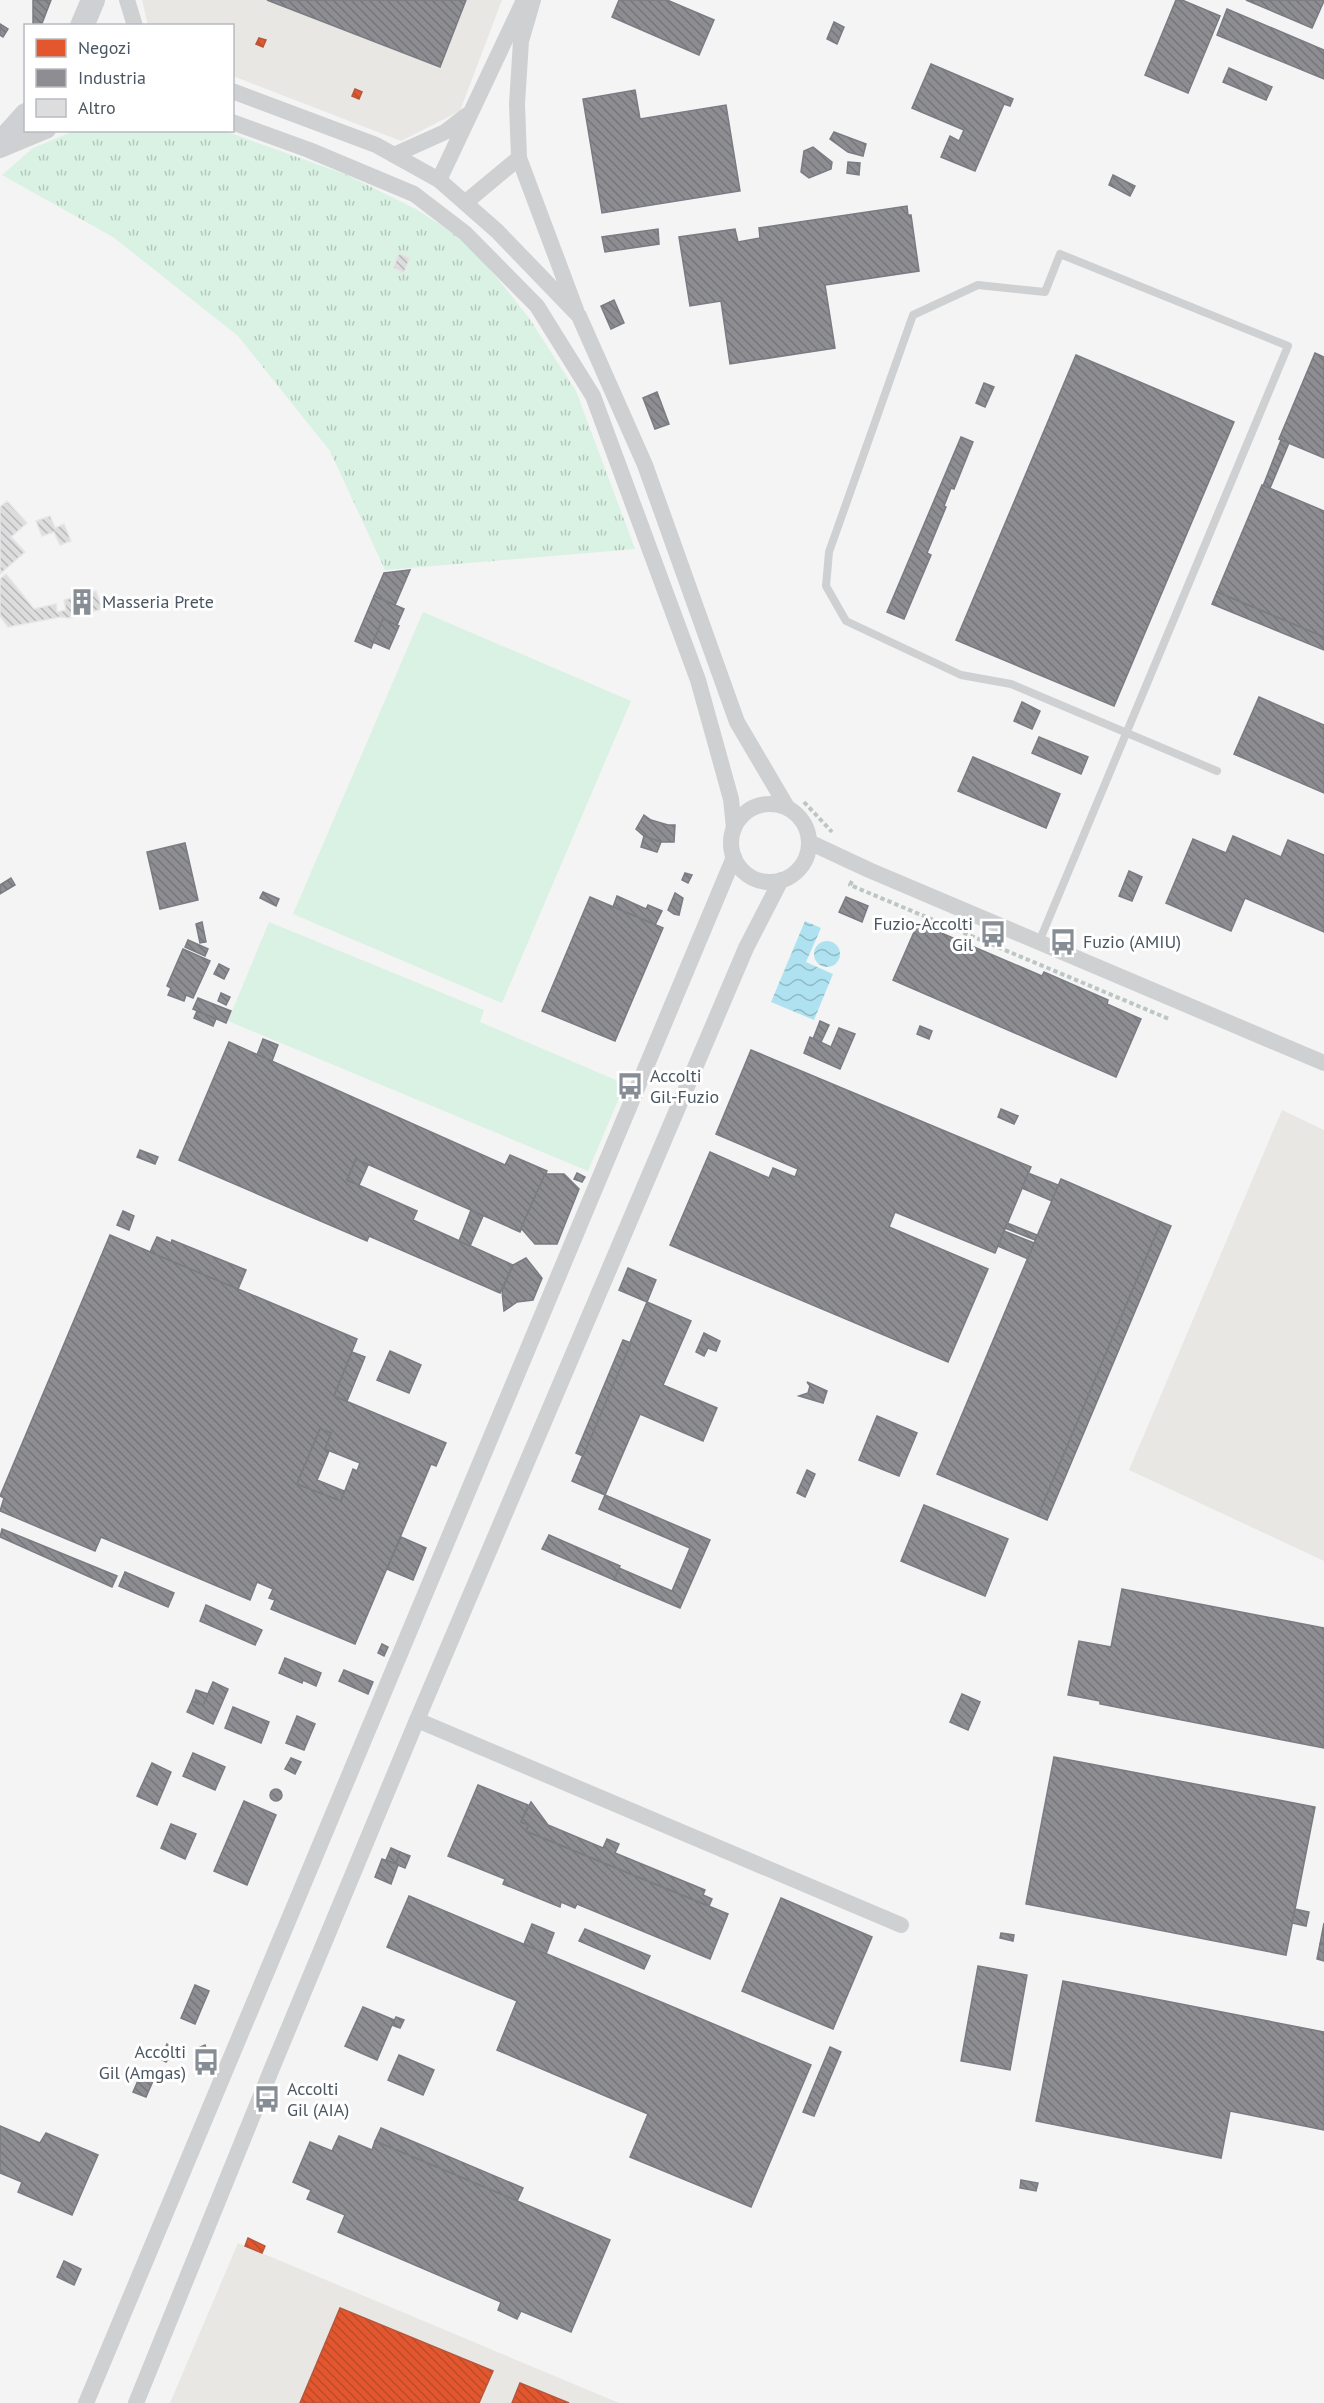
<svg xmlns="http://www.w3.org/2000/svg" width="1324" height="2403" font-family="'PT Sans',sans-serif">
  <defs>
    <pattern id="grass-tufts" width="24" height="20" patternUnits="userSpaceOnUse" patternTransform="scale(1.5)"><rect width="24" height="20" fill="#d9f2e3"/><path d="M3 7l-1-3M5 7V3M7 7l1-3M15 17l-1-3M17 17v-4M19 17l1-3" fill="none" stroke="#b2c7bb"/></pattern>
    <pattern id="water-waves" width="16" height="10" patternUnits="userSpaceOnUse" patternTransform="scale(1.5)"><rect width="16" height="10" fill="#aee2f0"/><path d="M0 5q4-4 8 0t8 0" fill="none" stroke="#90bac6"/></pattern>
    <pattern id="shops-back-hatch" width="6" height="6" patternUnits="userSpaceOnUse" patternTransform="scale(1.5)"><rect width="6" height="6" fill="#e4572e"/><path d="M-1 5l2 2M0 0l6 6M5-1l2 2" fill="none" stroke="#bb4b2b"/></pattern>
    <pattern id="industry-back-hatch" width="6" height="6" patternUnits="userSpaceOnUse" patternTransform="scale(1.5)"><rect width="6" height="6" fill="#8d8d92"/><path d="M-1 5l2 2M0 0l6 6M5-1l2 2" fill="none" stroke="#75767b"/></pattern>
    <pattern id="building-back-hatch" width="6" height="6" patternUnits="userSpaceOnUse" patternTransform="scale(1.5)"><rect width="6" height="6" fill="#ddddde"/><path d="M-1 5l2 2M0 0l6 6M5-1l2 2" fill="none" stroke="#b5b6b7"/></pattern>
  </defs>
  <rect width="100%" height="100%" fill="#f4f4f4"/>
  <g fill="#e8e7e3">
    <polygon points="142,0 502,0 460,111 401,141 233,76 232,26 148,25"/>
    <polygon points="1282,1110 1324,1130 1324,1561 1129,1470"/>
    <polygon points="238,2243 619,2403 170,2403"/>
  </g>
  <polygon fill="url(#grass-tufts)" points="74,131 225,131 347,175 416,209 450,231 472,249 498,279 529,318 576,391 635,549 385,570 330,451 238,336 113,237 2,175 33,148"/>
  <g fill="#d9f2e3">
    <polygon points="423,612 631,701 502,1003 293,914"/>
    <polygon points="269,922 484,1010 480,1022 625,1084 588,1171 228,1021"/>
  </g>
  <g fill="url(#water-waves)">
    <polygon points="805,921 821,928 806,962 833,974 814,1020 771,1002"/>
    <circle cx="827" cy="954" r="13"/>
  </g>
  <g fill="url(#shops-back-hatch)" stroke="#b6573d" stroke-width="1.5">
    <polygon points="259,38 266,40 263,47 256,44"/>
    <polygon points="355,89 362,92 359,99 352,96"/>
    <polygon points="248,2238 265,2246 262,2253 245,2246"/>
    <polygon points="340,2308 493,2371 479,2403 300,2403"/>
    <polygon points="520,2383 569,2403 512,2403"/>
  </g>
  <g fill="url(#industry-back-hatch)" stroke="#797c83" stroke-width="1.5" fill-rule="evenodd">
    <polygon points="33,0 51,0 41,26 33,26"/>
    <polygon points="267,0 466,0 440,67"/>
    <polygon points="619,0 667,0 714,20 699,55 612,17"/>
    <polygon points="1176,0 1182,0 1220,16 1188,93 1145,75"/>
    <polygon points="1246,0 1324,0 1324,1 1312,28"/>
    <polygon points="1227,9 1324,50 1324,79 1217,35"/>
    <polygon points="834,22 844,27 837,44 827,39"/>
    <polygon points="0,24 8,29 3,37 0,35"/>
    <polygon points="931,64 1013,99 1010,106 1004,104 975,171 941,157 950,136 959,141 964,130 912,108"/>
    <polygon points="1229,68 1272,87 1266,100 1223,82"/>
    <polygon points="635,90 640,119 726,105 740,191 602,213 583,99"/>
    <polygon points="834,132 866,144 863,156 848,152 830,139"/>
    <polygon points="813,147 832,162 831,169 809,178 801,172 804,151"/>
    <polygon points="848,162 860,163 859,175 847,173"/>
    <polygon points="1113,175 1135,186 1130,196 1109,185"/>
    <polygon points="907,206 908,215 911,215 919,271 825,285 835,348 730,364 721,301 690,306 679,237 735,229 738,242 760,238 759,228"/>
    <polygon points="658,229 659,244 605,252 602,237"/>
    <polygon points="614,300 624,323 611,329 601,306"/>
    <polygon points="1315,353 1324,357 1324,458 1279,439"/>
    <polygon points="1076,355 1234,422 1114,706 956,640"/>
    <polygon points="984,383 994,387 985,407 976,403"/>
    <polygon points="657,392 669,424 655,429 643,398"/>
    <polygon points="961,437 973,442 954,489 951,488 944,506 946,507 927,553 931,555 904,619 887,612"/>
    <polygon points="1281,440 1289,443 1270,488 1263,486"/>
    <polygon points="1262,485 1324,511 1324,637 1217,592"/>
    <polygon points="410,570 395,605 374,596 384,573"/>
    <polygon points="1217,592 1324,637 1324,650 1212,604"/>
    <polygon points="374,596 404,609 397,625 383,619 371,648 355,641"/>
    <polygon points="383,619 399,626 389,649 373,642"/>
    <polygon points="1259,697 1324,725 1324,793 1234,754"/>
    <polygon points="1022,702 1040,711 1032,729 1014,721"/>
    <polygon points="1039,737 1088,757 1081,774 1032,753"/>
    <polygon points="973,757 1060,794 1046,828 958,791"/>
    <polygon points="644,815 651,820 668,825 675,825 674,842 661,842 644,836 636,829"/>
    <polygon points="644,836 661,842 657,852 641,847"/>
    <polygon points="1233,836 1281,857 1288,840 1324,855 1324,932 1245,898 1231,931 1166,903 1193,839 1226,853"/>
    <polygon points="185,843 198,900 160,909 147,852"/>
    <polygon points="1129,871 1142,877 1132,901 1119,896"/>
    <polygon points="685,873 692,875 688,883 682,880"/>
    <polygon points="11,878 15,885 0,894 0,885"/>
    <polygon points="263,892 279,899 276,906 260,898"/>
    <polygon points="675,893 683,898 679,915 674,914 668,910"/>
    <polygon points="617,896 646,909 648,905 662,911 655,925 613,907"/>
    <polygon points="590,897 663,928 615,1041 542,1011"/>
    <polygon points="846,897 868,906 862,922 839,912"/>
    <polygon points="202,922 206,942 200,943 196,924"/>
    <polygon points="918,923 1042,976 1044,972 1108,1000 1107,1004 1141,1019 1116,1077 893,980"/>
    <polygon points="188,940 208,949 205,956 185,947"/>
    <polygon points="183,949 210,961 193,998 186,995 184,1001 168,995 171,988 167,986"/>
    <polygon points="219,964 229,969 224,979 214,974"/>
    <polygon points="221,993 230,997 226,1005 218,1001"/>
    <polygon points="198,998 231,1011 226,1023 193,1009"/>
    <polygon points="197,1011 216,1019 213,1026 194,1018"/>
    <polygon points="820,1021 829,1025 821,1042 813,1039"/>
    <polygon points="920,1026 932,1031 929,1039 917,1034"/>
    <polygon points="839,1028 855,1034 840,1069 804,1053 810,1037 831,1047"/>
    <polygon points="263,1039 278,1045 272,1061 257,1055"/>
    <polygon points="229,1042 505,1165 510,1155 547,1171 520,1232 356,1159 347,1180 417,1211 413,1220 513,1265 500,1293 369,1236 367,1241 179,1160"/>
    <polygon points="751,1050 1031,1167 995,1253 895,1212 889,1227 988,1269 948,1362 670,1245 710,1152 769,1178 773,1168 795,1177 798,1169 716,1134"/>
    <polygon points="1001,1109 1018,1116 1014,1124 998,1117"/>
    <polygon points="140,1150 158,1157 155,1164 137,1157"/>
    <polygon points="356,1159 368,1165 359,1185 347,1180"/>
    <polygon points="577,1173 585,1177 582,1182 574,1179"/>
    <polygon points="1028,1173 1058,1185 1052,1201 1022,1188"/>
    <polygon points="545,1174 564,1174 579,1189 557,1244 535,1244 521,1228"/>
    <polygon points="1061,1179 1161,1222 1038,1516 937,1474"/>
    <polygon points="471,1210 483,1216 470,1246 459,1241"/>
    <polygon points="123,1211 134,1216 129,1230 117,1225"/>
    <polygon points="1161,1222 1171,1226 1047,1520 1038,1516"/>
    <polygon points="1007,1223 1037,1235 1035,1240 1005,1228"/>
    <polygon points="1004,1231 1034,1243 1028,1259 998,1246"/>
    <path d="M 110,1235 L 357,1339 L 334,1396 L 446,1443 L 436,1466 L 431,1464 L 355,1644 L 271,1609 L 275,1600 L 269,1598 L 273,1589 L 257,1582 L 250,1600 L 101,1537 L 95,1551 L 0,1511 L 4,1498 L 0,1496 ZM 320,1429 L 331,1433 L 325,1449 L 360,1463 L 357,1471 L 353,1469 L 341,1501 L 297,1484 Z"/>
    <polygon points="157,1237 171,1243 172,1240 246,1270 238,1289 150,1252"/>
    <polygon points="526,1258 542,1278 533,1300 517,1302 504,1311 502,1291 513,1265"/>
    <polygon points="628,1268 656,1280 647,1302 619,1290"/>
    <polygon points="647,1302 691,1321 663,1385 717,1408 703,1441 640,1414 605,1495 572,1481"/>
    <polygon points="704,1333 720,1341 716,1351 708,1348 704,1356 696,1352"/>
    <polygon points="623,1340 631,1343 583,1456 576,1453"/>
    <polygon points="390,1351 421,1365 409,1393 377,1380"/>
    <polygon points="352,1352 365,1357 347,1401 334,1396"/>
    <polygon points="807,1382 827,1391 823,1403 799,1396 808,1393 810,1386"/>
    <polygon points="877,1416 917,1433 899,1476 859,1460"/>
    <polygon points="320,1429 331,1433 325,1449 329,1451 317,1480 344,1491 341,1501 297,1484"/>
    <polygon points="807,1470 815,1474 805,1497 797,1493"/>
    <polygon points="605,1495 710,1540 680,1608 614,1580 619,1568 672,1591 690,1548 599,1509"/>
    <polygon points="924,1505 1008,1539 985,1596 901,1561"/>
    <polygon points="2,1529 117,1576 112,1587 0,1537"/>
    <polygon points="549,1535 620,1566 614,1580 542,1549"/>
    <polygon points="401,1537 426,1548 413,1580 387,1569"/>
    <polygon points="125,1572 174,1593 168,1607 119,1586"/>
    <polygon points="1122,1589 1324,1628 1324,1748 1100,1704 1100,1701 1068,1695 1079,1641 1111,1647"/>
    <polygon points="206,1605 262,1630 255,1645 200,1621"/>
    <polygon points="382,1644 388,1647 384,1656 378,1653"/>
    <polygon points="285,1658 321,1673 316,1686 303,1680 302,1683 279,1673"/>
    <polygon points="344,1670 373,1682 368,1694 339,1681"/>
    <polygon points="213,1682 228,1689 213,1724 187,1712 192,1701 203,1705"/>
    <polygon points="196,1690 208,1694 203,1705 192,1701"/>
    <polygon points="962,1694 980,1702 968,1730 950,1722"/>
    <polygon points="233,1707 269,1722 261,1743 225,1728"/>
    <polygon points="297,1716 315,1724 304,1750 286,1743"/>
    <polygon points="193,1753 225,1767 215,1790 183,1776"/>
    <polygon points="1054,1757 1315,1807 1286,1955 1026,1904"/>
    <polygon points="291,1758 301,1762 295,1774 285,1769"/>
    <polygon points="152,1763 171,1772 157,1805 137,1796"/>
    <polygon points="478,1785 528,1805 521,1822 529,1825 526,1831 728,1914 710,1959 577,1904 575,1908 561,1902 560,1907 503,1884 505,1879 448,1856"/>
    <circle cx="276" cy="1795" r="6"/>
    <polygon points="244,1801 276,1815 247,1885 214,1871"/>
    <polygon points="531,1802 548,1825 603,1848 607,1839 619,1844 615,1853 705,1890 703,1895 712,1899 709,1906 526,1831 529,1825 521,1822"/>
    <polygon points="171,1824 196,1834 185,1859 161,1848"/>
    <polygon points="391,1848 400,1852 396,1864 386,1860"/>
    <polygon points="400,1852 410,1856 405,1868 398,1865 391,1884 375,1877 382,1859 396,1864"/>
    <polygon points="409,1896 811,2065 751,2207 630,2157 648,2114 497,2050 517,2001 387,1947"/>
    <polygon points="781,1898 872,1937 833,2029 742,1991"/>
    <polygon points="1295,1909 1309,1912 1306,1926 1292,1923"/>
    <polygon points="1324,1923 1324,1945 1320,1944"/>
    <polygon points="532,1924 554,1933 546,1954 524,1944"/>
    <polygon points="585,1929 650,1956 644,1969 579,1941"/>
    <polygon points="1001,1933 1014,1935 1013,1941 1000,1938"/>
    <polygon points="1320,1944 1324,1945 1324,1961 1317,1959"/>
    <polygon points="978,1966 1027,1975 1010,2070 961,2061"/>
    <polygon points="1063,1981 1324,2032 1324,2130 1230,2111 1221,2158 1036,2121"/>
    <polygon points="195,1985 209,1991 195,2024 181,2018"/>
    <polygon points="363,2007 394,2020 377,2060 345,2046"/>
    <polygon points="396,2017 404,2020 400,2028 392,2025"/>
    <polygon points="167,2044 177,2051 174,2057 171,2056 166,2062 157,2057 161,2050 164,2051"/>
    <polygon points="205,2045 208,2053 196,2057 194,2050"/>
    <polygon points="830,2047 841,2052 814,2116 803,2112"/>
    <polygon points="399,2055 434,2070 423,2095 388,2080"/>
    <polygon points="140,2076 153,2081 146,2097 133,2092"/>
    <polygon points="0,2126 40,2143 46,2133 98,2155 72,2215 18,2192 22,2182 0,2173"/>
    <polygon points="381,2128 523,2188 517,2201 375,2141"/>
    <polygon points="339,2136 372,2150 375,2141 610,2240 571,2332 521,2311 517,2319 498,2310 501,2302 338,2232 345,2215 307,2199 311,2190 293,2182 310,2142 332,2151"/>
    <polygon points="1021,2180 1038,2183 1036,2191 1020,2188"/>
    <polygon points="64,2261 81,2269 74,2285 57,2277"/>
  </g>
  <g fill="url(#building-back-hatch)" stroke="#e5e6e7" stroke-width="1.5">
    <polygon points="399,253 410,258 404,273 393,268"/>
    <polygon points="7,501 27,523 11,537 25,552 0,574 0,507"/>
    <polygon points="50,516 55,528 64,524 71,541 60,545 54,532 42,536 36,521"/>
    <polygon points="6,574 34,609 56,604 57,612 66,610 64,600 96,591 102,609 69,618 60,617 8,627 0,616 0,579"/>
  </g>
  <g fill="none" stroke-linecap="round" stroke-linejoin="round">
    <g stroke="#bcc7c4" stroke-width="4" stroke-dasharray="4.5 3" stroke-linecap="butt">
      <polyline points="804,802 832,832"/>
      <polyline points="852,881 850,885 1169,1019"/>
    </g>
    <polyline stroke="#ced0d2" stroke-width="8" points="1039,942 1288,346 1060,254 1045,292 978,285 913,315 829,552 826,586 846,621 961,675 1011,684 1217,771"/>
    <g stroke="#ced0d2" stroke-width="16">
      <polyline points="127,0 135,26"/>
      <polyline points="533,0 521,41 517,104 519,158 576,310"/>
      <polyline points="232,91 376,145 439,180 497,231 579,316 645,465 737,722 787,807"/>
      <polyline points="232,122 309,150 414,194 465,233 537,306 593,396 698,680 731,799 734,828"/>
      <polyline points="0,150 48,130"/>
      <polyline points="394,155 445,132 467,115"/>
      <polyline points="439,180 524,0"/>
      <polyline points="466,202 519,158"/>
      <circle cx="770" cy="843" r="39"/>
      <polyline points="809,842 869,870 1324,1063"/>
      <polyline points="417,1720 901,1925"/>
      <polyline points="86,2403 734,857"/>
      <polyline points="136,2403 270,2073 417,1720 746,948 781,880"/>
    </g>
    <g stroke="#ced0d4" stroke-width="24">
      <polyline points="82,26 93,0"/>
      <polyline points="0,144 26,115"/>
    </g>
  </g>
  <defs>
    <symbol id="building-bare" viewBox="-9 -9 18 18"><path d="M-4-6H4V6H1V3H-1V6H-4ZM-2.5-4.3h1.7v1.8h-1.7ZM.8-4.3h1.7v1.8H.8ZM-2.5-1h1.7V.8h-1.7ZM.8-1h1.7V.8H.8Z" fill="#868d94" stroke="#fff" stroke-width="2.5" paint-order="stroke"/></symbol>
    <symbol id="bus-bare" viewBox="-9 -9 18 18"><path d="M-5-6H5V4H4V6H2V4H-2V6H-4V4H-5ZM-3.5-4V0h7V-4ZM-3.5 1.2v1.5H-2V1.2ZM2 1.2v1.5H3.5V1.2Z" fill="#868d94" stroke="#fff" stroke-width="2.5" paint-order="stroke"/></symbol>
  </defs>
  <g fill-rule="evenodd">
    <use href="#building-bare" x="63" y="583" width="38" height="38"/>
    <use href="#bus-bare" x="974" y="915" width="38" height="38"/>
    <use href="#bus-bare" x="1044" y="923" width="38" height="38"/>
    <use href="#bus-bare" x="611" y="1067" width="38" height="38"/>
    <use href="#bus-bare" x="187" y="2043" width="38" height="38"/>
    <use href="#bus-bare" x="248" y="2080" width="38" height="38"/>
  </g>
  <g text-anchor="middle" stroke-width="6" stroke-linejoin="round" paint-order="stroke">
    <g font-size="18" fill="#4a5661" stroke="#fff" text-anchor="start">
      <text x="102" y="608">Masseria Prete</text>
      <text x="973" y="930" text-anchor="end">Fuzio-Accolti<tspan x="973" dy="21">Gil</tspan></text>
      <text x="1083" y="948">Fuzio (AMIU)</text>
      <text x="650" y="1082">Accolti<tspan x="650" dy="21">Gil-Fuzio</tspan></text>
      <text x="186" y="2058" text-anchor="end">Accolti<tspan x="186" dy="21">Gil (Amgas)</tspan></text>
      <text x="287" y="2095">Accolti<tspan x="287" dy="21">Gil (AIA)</tspan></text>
    </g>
  </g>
  <rect x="24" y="24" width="210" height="108" fill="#ffffff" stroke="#b7bbc0" stroke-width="1.5"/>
  <rect x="36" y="39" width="30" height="18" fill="#e4572e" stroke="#b7bbc0" stroke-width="1.5"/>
  <text x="78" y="54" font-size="18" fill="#4a5661">Negozi</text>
  <rect x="36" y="69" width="30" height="18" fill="#8d8d92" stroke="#b7bbc0" stroke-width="1.5"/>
  <text x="78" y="84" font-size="18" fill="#4a5661">Industria</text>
  <rect x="36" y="99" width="30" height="18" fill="#ddddde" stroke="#b7bbc0" stroke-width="1.5"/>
  <text x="78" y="114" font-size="18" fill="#4a5661">Altro</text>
</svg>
